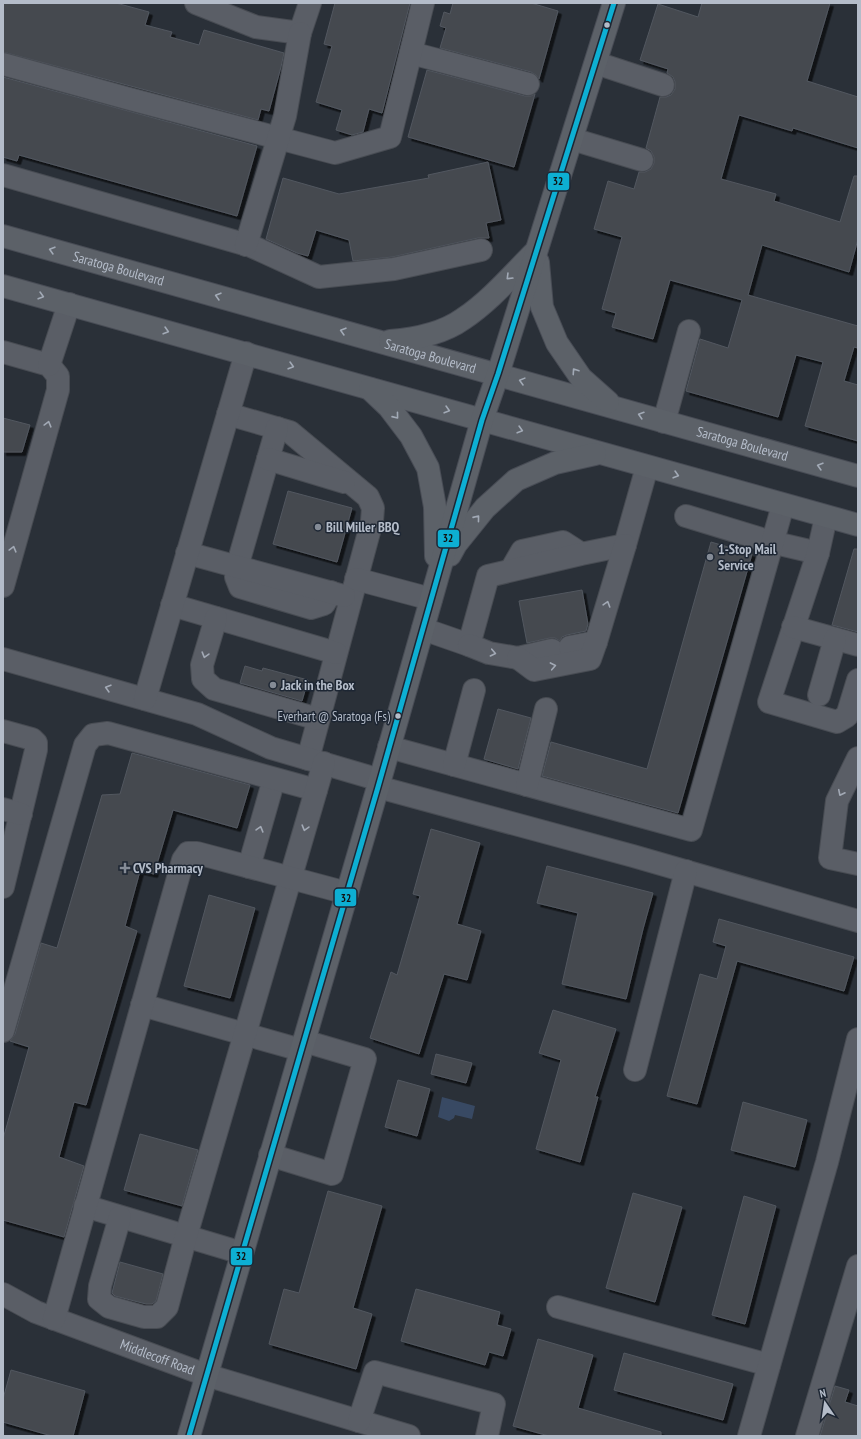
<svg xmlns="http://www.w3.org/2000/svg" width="861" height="1439" font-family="'PT Sans Narrow',sans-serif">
  <defs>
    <filter id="shadow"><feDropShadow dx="3.5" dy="3.5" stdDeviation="0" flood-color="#0009"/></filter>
  </defs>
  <rect width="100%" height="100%" fill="#2a3038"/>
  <polygon fill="#384963" points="442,1097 475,1106 472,1119 455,1115 454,1118 449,1121 438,1117"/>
  <g fill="#444950" stroke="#52575f" filter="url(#shadow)">
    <polygon points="3,3 116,3 149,12 145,25 172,32 170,37 199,45 204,30 284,53 281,67 269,111 261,109 258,120 3,52"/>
    <polygon points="335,3 410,3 382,113 369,109 363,132 352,135 336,130 342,110 316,102 332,46 324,44"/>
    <polygon points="453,3 531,3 558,11 539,79 536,75 531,72 440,48 446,28 440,26 444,12 450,14"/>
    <polygon points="702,3 830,3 807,81 858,97 858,148 793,128 792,131 739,115 721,179 776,194 774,201 840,222 854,176 858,176 858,239 849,272 762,245 748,295 858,326 858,348 854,347 844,381 858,385 858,441 805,426 823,362 796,355 778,417 686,391 700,339 728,348 742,300 670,280 653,339 612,327 616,313 602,309 622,237 594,229 608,181 634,189 639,172 645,172 651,169 654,163 654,157 651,151 646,148 660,97 666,97 671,95 675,89 675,82 673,77 667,73 668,69 640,60 658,4 698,17"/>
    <polygon points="427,70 525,96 531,96 535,94 514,167 408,137"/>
    <polygon points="3,77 257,146 237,216 19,155 17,161 3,157"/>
    <polygon points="488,162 501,220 486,223 489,238 478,238 392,257 353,261 349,240 316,230 308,256 297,253 266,239 283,178 339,194 429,178 428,175"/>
    <polygon points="3,418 30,425 22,452 3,452"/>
    <polygon points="288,491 352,508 337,562 273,544"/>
    <polygon points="711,542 752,554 678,813 542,776 551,742 647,769"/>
    <polygon points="854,549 858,549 858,632 832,625"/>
    <polygon points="582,590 588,624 586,631 567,635 562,637 560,641 555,638 550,638 527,643 519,601"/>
    <polygon points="245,666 262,671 263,668 308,680 302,701 240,683"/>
    <polygon points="498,709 531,718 518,769 484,759"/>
    <polygon points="132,753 250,785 237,828 173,810 154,874 140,871 125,926 137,931 86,1105 74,1102 59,1157 84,1166 64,1237 3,1220 3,1139 29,1047 10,1041 15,1034 41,943 57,948 102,795 120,794"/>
    <polygon points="431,829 480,843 457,924 481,931 467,980 444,974 419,1054 370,1038 391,972 397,975 420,896 413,894"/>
    <polygon points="547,866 653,893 643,929 626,999 562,984 578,913 537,903"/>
    <polygon points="209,895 255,908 230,998 184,986"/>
    <polygon points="719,919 854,957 844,991 737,961 697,1104 667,1096 700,974 717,979 726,946 713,942"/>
    <polygon points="553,1010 616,1029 595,1097 598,1097 580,1162 536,1149 561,1060 539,1053"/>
    <polygon points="436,1054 472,1063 466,1083 431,1074"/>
    <polygon points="398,1080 430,1089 417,1136 385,1127"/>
    <polygon points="743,1102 807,1120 795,1167 731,1150"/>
    <polygon points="140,1134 198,1150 182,1206 124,1190"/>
    <polygon points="328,1191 382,1206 353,1308 372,1314 356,1369 269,1344 284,1289 299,1293"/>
    <polygon points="633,1193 682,1207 655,1302 606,1288"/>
    <polygon points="744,1196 776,1206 745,1324 712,1315"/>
    <polygon points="120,1262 163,1274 156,1301 152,1304 146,1304 115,1296 112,1293"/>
    <polygon points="416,1289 500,1312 497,1325 511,1329 503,1356 489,1352 485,1365 401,1341"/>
    <polygon points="538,1339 593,1355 578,1408 661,1432 661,1436 549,1436 513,1426"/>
    <polygon points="624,1353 733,1384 723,1420 614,1390"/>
    <polygon points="11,1370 85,1391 73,1436 52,1436 3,1422 3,1399"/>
    <polygon points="835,1386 849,1390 845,1402 858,1406 858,1436 820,1436"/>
  </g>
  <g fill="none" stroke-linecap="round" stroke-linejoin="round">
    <defs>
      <g id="minor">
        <polyline points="196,3 256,27 300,33 310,3"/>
        <polyline points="411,53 528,84"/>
        <polyline points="596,63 663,85"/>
        <polyline points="3,64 130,99 335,153 390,137 423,3"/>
        <polyline points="572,139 642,160"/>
        <polyline points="3,175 251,246 319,277 394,269 481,250"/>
        <polyline points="246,245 285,116 300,33"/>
        <polyline points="3,352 49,365 58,376 58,390 3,586"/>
        <polyline points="49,365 69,304"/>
        <polyline points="228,414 290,432 368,497 373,508 372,521 308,759"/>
        <polyline points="664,422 689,331"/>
        <polyline points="277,428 237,567 236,577 240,587 311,608 324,604 331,592"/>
        <polyline points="268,459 344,482"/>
        <polyline points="686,516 771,542 818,553"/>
        <polyline points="826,517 818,553 769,702 837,722 847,716 858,680"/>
        <polyline points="187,553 344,596"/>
        <polyline points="511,570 522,551 563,542 580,553"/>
        <polyline points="356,579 431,599"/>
        <polyline points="172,605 336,653"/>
        <polyline points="216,618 202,665 203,679 214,689 318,719"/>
        <polyline points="793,627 858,645"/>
        <polyline points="423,629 469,645 488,576 581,554 625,545 647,467"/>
        <polyline points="469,645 489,653 518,658 552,650"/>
        <polyline points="570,647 596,642"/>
        <polyline points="518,658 534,670 590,659 596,642 625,545"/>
        <polyline points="3,659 197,714 271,748 380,780"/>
        <polyline points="819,695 835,639"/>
        <polyline points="145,699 246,353"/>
        <polyline points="3,731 32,739 36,743 36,750 3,887"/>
        <polyline points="389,747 691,830 783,505"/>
        <polyline points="858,758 837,801 830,858 858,864"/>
        <polyline points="454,765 474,690"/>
        <polyline points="527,785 546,709"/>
        <polyline points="378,787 633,856 858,921"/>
        <polyline points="3,809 21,814"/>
        <polyline points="249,867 274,779"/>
        <polyline points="142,1005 301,1050"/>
        <polyline points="3,1031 85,745 93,735 108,733 316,790"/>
        <polyline points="635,1070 686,871"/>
        <polyline points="270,1155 332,1174 365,1059 304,1041"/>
        <polyline points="85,1206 242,1253"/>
        <polyline points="120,1217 100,1286 99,1299 109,1307 144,1317 157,1317 167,1307 186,1236 324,763"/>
        <path id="s1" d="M 3,1294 L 36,1312 L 206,1375 L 409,1436"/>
        <polyline points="558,1307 769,1365"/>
        <polyline points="54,1319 183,860 188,853 197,853 347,893"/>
        <polyline points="359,1421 375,1372 494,1404 487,1436"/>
        <polyline points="749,1436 827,1162 858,1039"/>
        <polyline points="807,1436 858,1266"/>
      </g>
      <g id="major">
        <path id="s2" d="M 3,236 L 858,476"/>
        <polyline points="538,262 542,307 557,343 581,378 608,402"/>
        <polyline points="3,286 858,525"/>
        <path d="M 390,341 C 415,339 442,334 463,319 C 490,301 512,275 535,252"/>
        <polyline points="370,389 389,407 411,436 428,468 435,507 436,556"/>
        <polyline points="450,555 456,544 485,508 516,480 555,463 595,454"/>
        <polyline points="189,1436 378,787 482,420 498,374 614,3"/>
      </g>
    </defs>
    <use href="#minor" stroke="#484c53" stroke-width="24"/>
    <use href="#major" stroke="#484c55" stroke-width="24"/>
    <use href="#minor" stroke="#5a5e66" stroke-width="22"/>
    <use href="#major" stroke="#5c6168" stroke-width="22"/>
    <defs>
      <polyline id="bus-1" points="189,1436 378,787 482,420 498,374 614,3"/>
    </defs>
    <use href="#bus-1" stroke="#1d2633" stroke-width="8"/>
    <use href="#bus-1" stroke="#0dafd3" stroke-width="5"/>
  </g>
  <defs><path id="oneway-chevron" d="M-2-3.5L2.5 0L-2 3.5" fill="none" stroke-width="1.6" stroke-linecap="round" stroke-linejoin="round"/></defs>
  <g stroke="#a2aab6">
    <use href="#oneway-chevron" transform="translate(52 250) rotate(-164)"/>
    <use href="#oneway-chevron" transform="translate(509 277) rotate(135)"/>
    <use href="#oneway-chevron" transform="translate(41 296) rotate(16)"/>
    <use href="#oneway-chevron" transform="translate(218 296) rotate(-164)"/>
    <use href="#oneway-chevron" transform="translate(166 331) rotate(16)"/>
    <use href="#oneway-chevron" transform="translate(343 331) rotate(-164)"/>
    <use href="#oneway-chevron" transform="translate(291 366) rotate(16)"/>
    <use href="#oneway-chevron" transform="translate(575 371) rotate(-124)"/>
    <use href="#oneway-chevron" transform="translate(522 381) rotate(-165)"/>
    <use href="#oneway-chevron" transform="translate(447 410) rotate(16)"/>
    <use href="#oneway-chevron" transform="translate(641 415) rotate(-163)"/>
    <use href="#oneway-chevron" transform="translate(396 416) rotate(51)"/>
    <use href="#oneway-chevron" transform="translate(520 430) rotate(16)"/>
    <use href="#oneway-chevron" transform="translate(820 466) rotate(-164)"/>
    <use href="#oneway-chevron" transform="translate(676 475) rotate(16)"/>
    <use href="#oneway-chevron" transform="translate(477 518) rotate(-51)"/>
  </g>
  <g stroke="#a2a9b5">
    <use href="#oneway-chevron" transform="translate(48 424) rotate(-75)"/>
    <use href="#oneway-chevron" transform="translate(13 549) rotate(-75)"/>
    <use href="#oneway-chevron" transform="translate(607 604) rotate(-73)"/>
    <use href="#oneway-chevron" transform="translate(493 653) rotate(12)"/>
    <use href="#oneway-chevron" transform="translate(205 655) rotate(106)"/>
    <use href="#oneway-chevron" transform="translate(553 666) rotate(-11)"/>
    <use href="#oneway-chevron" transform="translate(108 688) rotate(-164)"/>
    <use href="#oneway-chevron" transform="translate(841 793) rotate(116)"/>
    <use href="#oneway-chevron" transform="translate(305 828) rotate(106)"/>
    <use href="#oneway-chevron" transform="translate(260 829) rotate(-74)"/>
  </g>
  <g fill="#b4bcc9" stroke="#1d2633" stroke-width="1.5">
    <circle cx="607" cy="25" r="3.5"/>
    <circle cx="398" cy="716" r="3.5"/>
  </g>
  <g fill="#848b96" stroke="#1d2633" stroke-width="1.5">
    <circle cx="318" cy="527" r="4"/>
    <circle cx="710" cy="557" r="4"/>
    <circle cx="273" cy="685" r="4"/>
    <path d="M123 862h4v4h4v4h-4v4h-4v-4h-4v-4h4z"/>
  </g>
  <g text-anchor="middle" stroke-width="3" stroke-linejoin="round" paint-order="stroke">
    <g font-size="13" fill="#b4bcc9" stroke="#1d2633" text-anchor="end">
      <text x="390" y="721">Everhart @ Saratoga (Fs)</text>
    </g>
    <g font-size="14" fill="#b4bcc9" stroke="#1d2633">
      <text dy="5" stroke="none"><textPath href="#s2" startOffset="120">Saratoga Boulevard</textPath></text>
      <text dy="5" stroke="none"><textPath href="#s2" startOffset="444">Saratoga Boulevard</textPath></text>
      <text dy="5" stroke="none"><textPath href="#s2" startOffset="768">Saratoga Boulevard</textPath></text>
      <text dy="5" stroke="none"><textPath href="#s1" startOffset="167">Middlecoff Road</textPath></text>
    </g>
    <g font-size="14" font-weight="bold" fill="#b4bcc9" stroke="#1d2633" text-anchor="start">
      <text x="326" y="532">Bill Miller BBQ</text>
      <text x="718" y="554">1-Stop Mail<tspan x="718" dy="16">Service</tspan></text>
      <text x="281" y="690">Jack in the Box</text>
      <text x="133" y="873">CVS Pharmacy</text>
    </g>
  </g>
  <g stroke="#1d2633" stroke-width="1.5">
    <rect x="547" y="172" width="23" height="19" rx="4" fill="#0dafd3"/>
    <rect x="437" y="529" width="23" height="19" rx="4" fill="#0dafd3"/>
    <rect x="334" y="888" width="23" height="19" rx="4" fill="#0dafd3"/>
    <rect x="230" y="1247" width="23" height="19" rx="4" fill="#0dafd3"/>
  </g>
  <g font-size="11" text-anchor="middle" font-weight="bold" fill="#111">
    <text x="558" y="185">32</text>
    <text x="448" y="542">32</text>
    <text x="346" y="902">32</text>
    <text x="241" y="1260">32</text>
  </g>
  <rect width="861" height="1439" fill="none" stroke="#b4bcc9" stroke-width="8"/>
  <g transform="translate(825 1403) rotate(347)" stroke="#1d2633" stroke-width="3" paint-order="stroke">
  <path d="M0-3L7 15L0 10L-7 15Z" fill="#b4bcc9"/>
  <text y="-6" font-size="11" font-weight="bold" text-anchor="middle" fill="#b4bcc9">N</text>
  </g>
</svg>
